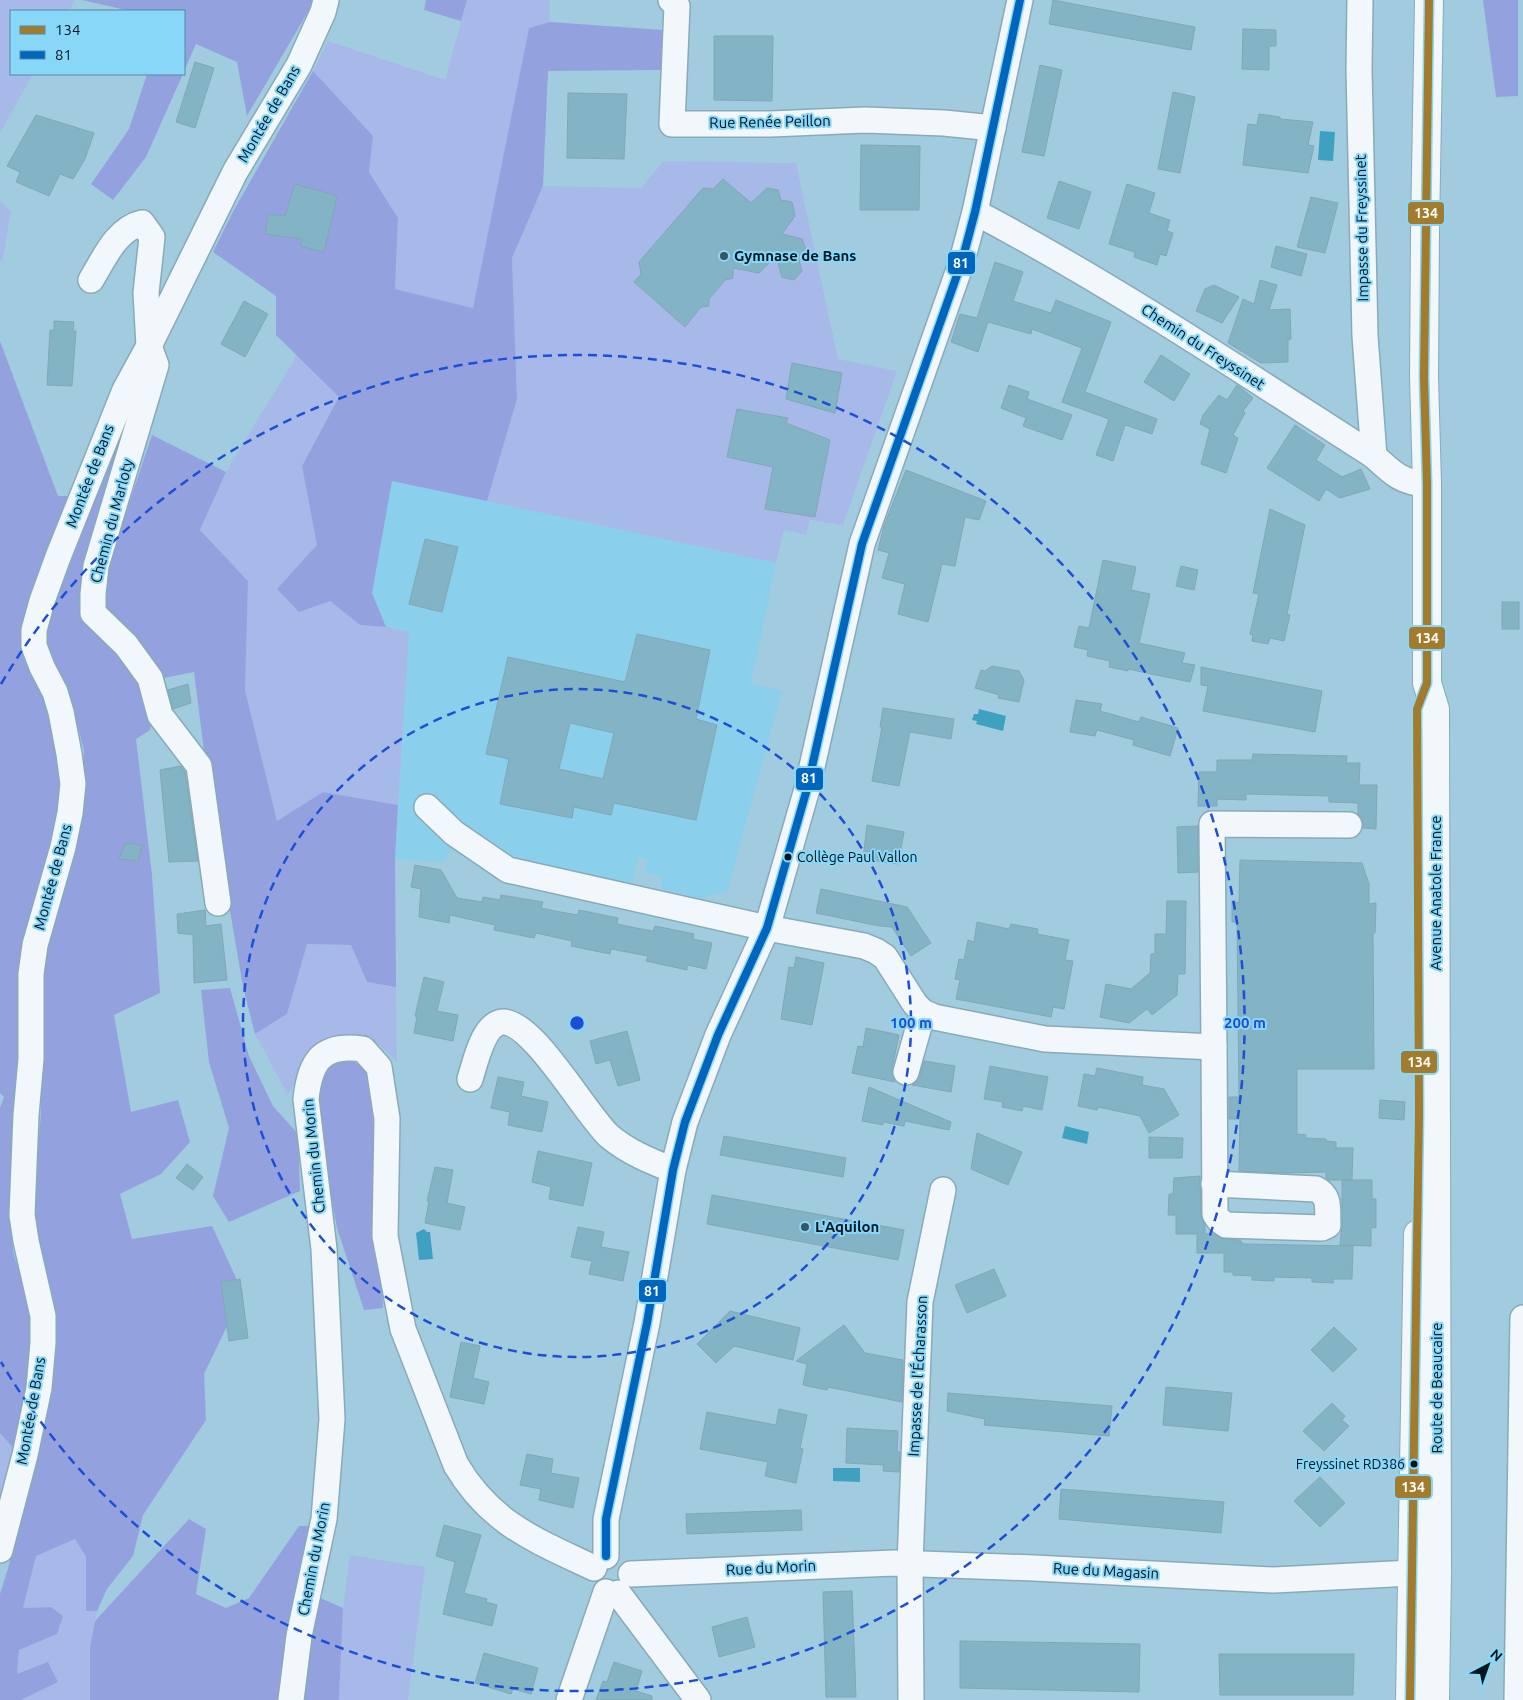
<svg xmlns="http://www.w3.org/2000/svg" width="1523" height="1700" font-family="Ubuntu,sans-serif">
  <rect width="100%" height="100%" fill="#a1ccdf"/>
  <polygon fill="#8acfeb" points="392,480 776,563 751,683 782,691 727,892 700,898 666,890 661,888 662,876 645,873 647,859 638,857 631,889 522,865 465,826 444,862 395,859 409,632 386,627 372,593"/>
  <g fill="#a7b9e9">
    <polygon points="0,0 75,0 69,11 11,11 11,74 33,74 0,133"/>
    <polygon points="467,0 549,0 550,22 529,28 474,308 395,289 398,219 369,172 373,136 313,72 328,41 445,80"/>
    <polygon points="664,161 796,163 838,359 897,371 843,525 810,520 806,535 784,530 776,563 487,501 517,399 512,258 543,186 641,188"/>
    <polygon points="0,201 11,211 2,262 0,260"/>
    <polygon points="297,355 339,397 302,466 330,601 360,625 386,627 409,632 398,805 323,792 277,821 245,690 248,581 200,530 226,472"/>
    <polygon points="306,944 351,945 367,982 396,987 397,1062 382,1047 360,1036 311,1053 288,1095 255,1034 287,1014"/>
    <polygon points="0,1433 17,1452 0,1513"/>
    <polygon points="75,1539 86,1557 86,1611 97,1611 90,1647 90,1700 21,1700 58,1682 17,1674 19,1650 57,1634 51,1607 23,1608 36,1556"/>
    <polygon points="350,1555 425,1567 408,1700 339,1700 343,1608"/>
  </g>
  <g fill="#93a2df">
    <polygon points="82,0 312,0 309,10 247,116 237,62 196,44 184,71 184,11 130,11"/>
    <polygon points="426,0 467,0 461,21 424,10"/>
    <polygon points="1483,0 1518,0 1518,96 1496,97"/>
    <polygon points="550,22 663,30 661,70 548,71 543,186 512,258 517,399 487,501 392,481 372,593 386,627 360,625 330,601 299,612 277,589 317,545 302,466 339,397 276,335 276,296 213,252 234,210 313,71 373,136 369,172 398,218 395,289 473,308 529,28"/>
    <polygon points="147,74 183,74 146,157 113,200 91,184 129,129"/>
    <polygon points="0,341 58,496 71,496 27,618 49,699 63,785 59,830 29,918 22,963 21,1095 9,1216 14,1256 27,1294 34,1342 17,1452 0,1433 0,1108 4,1097 0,1093"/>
    <polygon points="123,417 132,417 83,591 131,667 153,715 150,730 136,739 152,875 160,993 114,1015 131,1112 178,1100 190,1142 161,1174 120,1194 132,1239 212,1226 243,1293 204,1374 206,1420 143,1515 133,1556 107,1589 97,1611 86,1611 86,1557 75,1539 36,1556 23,1608 51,1607 63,1616 57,1634 19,1650 17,1674 48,1662 58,1682 21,1700 0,1700 0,1594 9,1565 54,1369 57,1325 53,1297 32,1217 41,1113 41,974 48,929 83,802 84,750 75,716 58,680 46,637 48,618 74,554"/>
    <polygon points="152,435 226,472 200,530 248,581 245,690 277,821 323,792 398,805 395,859 396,987 367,982 351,945 307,944 287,1014 255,1034 243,987 207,775 194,672 159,679 109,617 102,600 105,576"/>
    <polygon points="230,988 249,1056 273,1106 298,1134 300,1191 229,1222 213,1196 229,1128 209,1062 201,990"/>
    <path d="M 348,1059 C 375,1072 375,1079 372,1107 L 383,1308 L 364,1310 L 337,1228 L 322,1145 L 318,1092 L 319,1078 L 334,1060 Z"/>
    <polygon points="189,1519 206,1529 196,1594 226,1608 249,1598 299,1526 312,1526 300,1589 343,1608 339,1700 90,1700 90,1647 95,1621"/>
  </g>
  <g fill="#3fa1c2">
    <polygon points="1320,131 1335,132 1333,161 1318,160"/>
    <polygon points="979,709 1006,716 1003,731 976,724 977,721 972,720 974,714 978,714"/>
    <polygon points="1065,1126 1089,1132 1087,1144 1062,1138"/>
    <polygon points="424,1229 427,1232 430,1232 433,1259 419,1260 416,1233"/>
    <polygon points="833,1468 860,1468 860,1482 833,1481"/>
  </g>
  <g fill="#82b4c6" stroke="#83a6b4" fill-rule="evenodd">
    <polygon points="1053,0 1195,27 1191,50 1049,24"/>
    <polygon points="1243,29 1276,30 1276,46 1269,46 1269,70 1242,69"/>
    <polygon points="714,36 773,36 772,101 714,100"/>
    <polygon points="195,62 214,68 195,128 176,122"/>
    <polygon points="1040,65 1062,70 1044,156 1022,152"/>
    <polygon points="1173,92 1195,97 1180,173 1158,169"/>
    <polygon points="568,93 627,94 624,159 567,158"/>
    <polygon points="1259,114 1280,117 1280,119 1313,122 1308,145 1314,146 1308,173 1243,165 1248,124 1257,125"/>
    <polygon points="36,115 94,133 85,159 73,179 60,174 49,196 16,182 20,172 7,166"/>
    <polygon points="861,145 920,146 919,210 860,210"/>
    <polygon points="723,179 751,203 767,188 778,190 781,200 792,202 795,216 782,234 802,239 807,252 799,261 802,271 794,280 782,277 776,256 759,273 733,268 733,278 725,280 709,299 709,306 701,307 685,327 634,282 641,274 639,262 703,188 713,189"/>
    <polygon points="1059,181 1091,192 1079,229 1047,218"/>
    <polygon points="295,184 337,196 324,252 300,246 302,239 265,234 268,214 285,216"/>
    <polygon points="1127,184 1155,193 1149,213 1170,220 1167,231 1173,233 1166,256 1160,254 1157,265 1134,257 1135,252 1109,244"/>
    <polygon points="1311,197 1338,203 1325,253 1297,247"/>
    <polygon points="1276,246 1307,254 1301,276 1271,267"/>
    <polygon points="995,262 1023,272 1013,301 1051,313 1056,300 1111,322 1085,392 1157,419 1152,434 1125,425 1113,461 1096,455 1109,419 1062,402 1082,348 1032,329 1031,334 988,322 978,352 951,342 960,314 977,318"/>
    <polygon points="1260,280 1277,285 1269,310 1290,309 1291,339 1288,340 1288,362 1261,363 1228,343 1243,299 1254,304"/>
    <polygon points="1214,285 1239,297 1222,323 1196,311 1205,289"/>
    <polygon points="244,301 268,314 245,357 221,344"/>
    <polygon points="54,321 74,322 73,331 76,331 72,386 47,385 50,330 54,330"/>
    <polygon points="1161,355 1190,374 1174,401 1144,382"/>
    <polygon points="792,363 842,373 835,413 786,399"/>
    <polygon points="1009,385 1029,392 1027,399 1072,415 1062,440 1023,426 1026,418 1001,408"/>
    <polygon points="1237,385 1253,398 1243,411 1245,413 1233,435 1238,438 1226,473 1201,464 1210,429 1200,424 1203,415 1219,395 1227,400"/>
    <polygon points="737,409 788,418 786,423 830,440 815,517 765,509 773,467 727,457"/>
    <polygon points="1295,425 1325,445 1316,460 1342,477 1361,469 1370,489 1340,498 1326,489 1319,501 1267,468"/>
    <polygon points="906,470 986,501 979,520 965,517 955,566 942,564 928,622 898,614 905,584 882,578 889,553 878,550 884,526"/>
    <polygon points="1270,509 1305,525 1287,614 1290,615 1284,641 1270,638 1268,644 1252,641 1253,635 1250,634 1259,594 1253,593"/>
    <polygon points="425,539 458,547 442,612 409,604"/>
    <polygon points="1103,560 1136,567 1131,590 1150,594 1139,643 1185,653 1182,663 1195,665 1190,682 1128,669 1128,671 1109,667 1110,661 1087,656 1088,650 1074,647 1079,626 1089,628"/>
    <polygon points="1181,566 1198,570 1194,590 1176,586"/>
    <rect x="1502" y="602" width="17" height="27"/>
    <path d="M 637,634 L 710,650 L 696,719 L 717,725 L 696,820 L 614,803 L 611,815 L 574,807 L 572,818 L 500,804 L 509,759 L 486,754 L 508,657 L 625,682 ZM 570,723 L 614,733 L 603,779 L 559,769 Z"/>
    <polygon points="992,666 1019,671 1024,680 1019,702 998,698 999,695 975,688 981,670 985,671"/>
    <polygon points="1201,667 1322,691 1315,732 1203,711 1208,686 1201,685"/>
    <polygon points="188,684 191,703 173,709 168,690"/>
    <polygon points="1076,700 1102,704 1100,711 1139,722 1141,717 1178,728 1170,756 1133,745 1134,740 1097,730 1095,736 1070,732"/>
    <polygon points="883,708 954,719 951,739 910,732 899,786 872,781 882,727 880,727"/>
    <polygon points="1253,754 1347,756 1346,763 1360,763 1359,785 1377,785 1376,829 1363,828 1362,818 1358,814 1358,803 1329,802 1329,796 1246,794 1246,800 1217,799 1217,806 1198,806 1199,772 1217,772 1217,760 1252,760"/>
    <polygon points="181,766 185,772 198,861 169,862 160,770"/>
    <polygon points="867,825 904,832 898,864 863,859"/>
    <polygon points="1198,826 1198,872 1178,873 1177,827"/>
    <polygon points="125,843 142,845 138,861 119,859"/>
    <polygon points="1240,860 1362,863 1369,884 1369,904 1376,903 1375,933 1373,933 1374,1069 1297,1069 1297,1134 1306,1135 1306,1138 1326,1139 1326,1141 1336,1142 1336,1148 1353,1148 1352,1180 1329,1180 1326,1178 1326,1172 1284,1173 1239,1171 1240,1119 1229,1119 1229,1097 1239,1097 1237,922 1232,922 1232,901 1239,903"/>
    <polygon points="415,865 441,870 457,898 482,902 483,897 500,900 501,895 543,902 541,908 560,912 578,915 579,910 618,918 617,924 636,928 653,931 655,926 694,934 693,939 712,943 706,969 687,965 687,970 646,961 648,956 611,949 610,954 571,946 572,941 536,933 534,938 494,930 495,925 450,915 449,923 419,917 421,889 411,887"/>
    <polygon points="821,889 907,907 931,943 911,956 892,927 879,926 816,913"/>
    <polygon points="1167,901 1186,901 1185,974 1178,974 1177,995 1152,1015 1147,1009 1129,1023 1100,1017 1106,984 1131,989 1150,973 1151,954 1155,954 1155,934 1166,934"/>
    <polygon points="205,910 206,926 221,924 227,980 194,983 193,935 178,933 177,914"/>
    <polygon points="977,922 1009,929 1011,924 1038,929 1037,934 1069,940 1065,960 1073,961 1064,1009 1053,1007 1051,1017 956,999 960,980 955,979 959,959 964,960 968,940 974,942"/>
    <polygon points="796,957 824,963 812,1025 781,1019 789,967 794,968"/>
    <polygon points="424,977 444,982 437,1011 458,1015 453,1041 414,1033 417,1017 415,1016"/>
    <polygon points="866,1028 899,1035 892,1069 892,1075 895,1082 852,1073 858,1046 863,1047"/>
    <polygon points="627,1031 640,1080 618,1086 610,1060 596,1064 590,1041"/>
    <polygon points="924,1061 955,1066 951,1092 912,1085 916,1082 920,1076"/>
    <polygon points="990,1066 1048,1077 1042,1110 1023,1106 1022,1111 1002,1107 1003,1102 984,1099"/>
    <polygon points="1097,1068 1143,1077 1142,1085 1164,1089 1179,1115 1149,1133 1140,1116 1098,1107 1097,1110 1078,1106 1084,1074 1095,1076"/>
    <polygon points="498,1077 524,1082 521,1096 548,1102 542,1132 508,1125 510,1112 491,1108"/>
    <polygon points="869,1087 951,1122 949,1130 905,1121 904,1126 883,1122 883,1125 862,1121"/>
    <polygon points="1380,1100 1405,1102 1404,1120 1379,1118"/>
    <polygon points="977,1133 1022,1152 1008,1185 971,1169"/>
    <polygon points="724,1136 846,1158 843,1177 720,1155"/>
    <polygon points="1149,1137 1183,1138 1182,1158 1149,1158"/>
    <polygon points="538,1151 592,1163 583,1206 549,1199 551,1187 532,1182"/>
    <polygon points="187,1164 203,1177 193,1190 176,1178"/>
    <polygon points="435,1167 453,1170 447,1203 465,1207 460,1230 425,1223 429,1201 427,1201"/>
    <polygon points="1200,1176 1201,1214 1205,1225 1205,1234 1214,1234 1225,1239 1240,1240 1243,1244 1353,1246 1352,1279 1332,1279 1334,1283 1312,1282 1312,1278 1274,1277 1274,1281 1252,1280 1252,1276 1233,1275 1233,1272 1224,1272 1224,1253 1197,1253 1197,1234 1176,1234 1176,1215 1168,1215 1169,1194 1173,1194 1174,1178"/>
    <polygon points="1342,1180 1372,1180 1372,1199 1376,1199 1376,1228 1371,1227 1371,1246 1340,1245 1342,1225"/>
    <polygon points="712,1195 904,1230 898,1260 707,1224"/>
    <polygon points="578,1227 604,1232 601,1247 629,1252 623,1281 589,1274 592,1261 571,1257"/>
    <polygon points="994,1269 1006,1296 967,1313 955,1285"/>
    <polygon points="240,1279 248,1338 229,1341 221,1282"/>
    <polygon points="730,1311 800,1328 793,1360 734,1346 716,1363 697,1344"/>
    <polygon points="844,1325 865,1353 903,1360 902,1402 828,1387 827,1390 803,1385 807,1364 796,1361"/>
    <polygon points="1334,1327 1357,1349 1333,1372 1311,1350"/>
    <polygon points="461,1342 480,1346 473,1378 489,1382 484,1404 450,1397"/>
    <polygon points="1166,1387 1232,1393 1228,1431 1163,1425"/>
    <polygon points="948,1393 1112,1406 1109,1436 984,1425 985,1419 947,1411"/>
    <polygon points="1332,1403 1345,1416 1342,1420 1349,1426 1324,1451 1303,1431"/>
    <polygon points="779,1409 807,1415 800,1448 803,1449 796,1483 765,1476 768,1462 700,1449 707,1412 776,1425"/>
    <polygon points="847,1428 898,1431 897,1452 900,1452 899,1472 883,1471 884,1465 846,1463"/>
    <polygon points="527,1454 553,1459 551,1473 579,1478 573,1508 539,1500 541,1489 520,1485"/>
    <polygon points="1320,1477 1345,1503 1320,1527 1294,1501"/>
    <polygon points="1061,1489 1224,1502 1221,1533 1059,1519"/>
    <polygon points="801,1510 802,1530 687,1534 686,1514"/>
    <polygon points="444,1525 481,1535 464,1593 487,1599 486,1602 497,1605 492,1626 443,1614 455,1562 436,1556"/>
    <polygon points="852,1591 856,1697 826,1697 823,1592"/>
    <polygon points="747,1617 755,1647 719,1657 712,1627"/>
    <polygon points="960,1641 1140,1644 1139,1692 960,1688"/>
    <polygon points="484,1653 538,1668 531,1694 513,1689 511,1694 475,1683"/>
    <polygon points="1219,1654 1354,1654 1353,1695 1220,1695"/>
    <polygon points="614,1662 642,1671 636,1691 652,1696 652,1700 596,1700 603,1681 607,1682"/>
  </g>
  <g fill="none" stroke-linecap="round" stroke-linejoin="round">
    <defs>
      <g id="minor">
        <polyline points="671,0 677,6 672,124 771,124 865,120 944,123 993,128"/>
        <polyline points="1360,0 1359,69 1365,336 1374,456"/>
        <path d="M 975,212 C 1113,285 1243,372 1374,456 C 1392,473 1402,483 1427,484"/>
        <path d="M 91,280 C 104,259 116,229 142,223 L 152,237 L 146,293 L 149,346 L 156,365 L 96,566 L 93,594 L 93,613 L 126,645 L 150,678 L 160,715 L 199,766 L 218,903"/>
        <path d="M 427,807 L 454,833 L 508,870 L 767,928 L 864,946 L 876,951 L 885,957 L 915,1004 L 923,1012 L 934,1017 L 1045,1039 L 1214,1047 L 1215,1214 L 1219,1220 L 1226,1225 L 1322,1228 L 1328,1225 C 1327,1210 1331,1196 1316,1189 L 1214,1184"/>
        <polyline points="1214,1047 1212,824 1349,825"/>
        <polyline points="906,1072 923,1012"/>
        <path d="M 470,1079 C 475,1064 483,1023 503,1022 C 533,1021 586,1115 609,1136 C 628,1152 650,1161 673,1170"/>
        <polyline points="0,1550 25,1455 39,1388 43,1343 43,1316 26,1241 22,1215 26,1115 31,1059 31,974 35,945 63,847 70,813 73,784 69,754 61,712 55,692 42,667 34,646 34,630 42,601 58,557 125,390 149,346 235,172 299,65 323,12 326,0"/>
        <polyline points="606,1556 606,1519 647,1323 673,1170 685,1122 718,1035 767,928 807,789 862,544 962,261 975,212 1020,0"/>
        <polyline points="631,1574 894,1563 1034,1568 1274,1580 1432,1572"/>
        <polyline points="618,1593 698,1700"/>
        <path d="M 291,1700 L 299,1636 L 324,1519 L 332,1419 L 324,1249 L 306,1099 C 310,1061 322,1043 363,1049 L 379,1067 L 387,1119 L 385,1236 L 403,1329 L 456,1465 C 491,1524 535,1540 594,1568"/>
        <polyline points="569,1700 606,1592"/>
        <polyline points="911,1700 910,1564 920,1302 943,1190"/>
        <polyline points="1517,1700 1523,1318"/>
      </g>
      <g id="primary">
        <polyline points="1429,0 1425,231 1424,377 1427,484 1427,683 1435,709 1437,1572 1435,1700"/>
        <polyline points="1410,1700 1418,1234"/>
      </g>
    </defs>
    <use href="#minor" stroke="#88aab9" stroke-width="28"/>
    <use href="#primary" stroke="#88aab9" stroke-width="30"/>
    <use href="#minor" stroke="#f1f7fa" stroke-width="25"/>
    <use href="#primary" stroke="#f1f7fa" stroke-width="28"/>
    <defs>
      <polyline id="bus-1" points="1410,1700 1419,1114 1417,709 1427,683 1427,484 1424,377 1429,0"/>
      <polyline id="bus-2" points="606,1556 606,1519 647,1323 673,1170 685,1122 718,1035 767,928 807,789 862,544 962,261 975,212 1020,0"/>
    </defs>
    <use href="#bus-1" stroke="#88d7f8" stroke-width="11"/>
    <use href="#bus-2" stroke="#88d7f8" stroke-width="11"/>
    <use href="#bus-1" stroke="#a27b2c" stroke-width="8"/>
    <use href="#bus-2" stroke="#0065bd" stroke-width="8"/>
  </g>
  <g fill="none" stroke="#1d4ed8" stroke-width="2.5" stroke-dasharray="9 6">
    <circle cx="577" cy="1023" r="334"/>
    <path d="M1 684A668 668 0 1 1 1 1362"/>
  </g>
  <g fill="#385662" stroke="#88d7f8" stroke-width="2">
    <circle cx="724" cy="256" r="5"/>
    <circle cx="805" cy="1227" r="5"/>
  </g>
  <g fill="#00161f" stroke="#88d7f8" stroke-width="2">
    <circle cx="788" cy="857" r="4.5"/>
    <circle cx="1414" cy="1464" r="4.5"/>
  </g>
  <g text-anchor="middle" stroke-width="4" stroke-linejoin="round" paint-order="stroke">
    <g font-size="14" fill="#00161f" stroke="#88d7f8" text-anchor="start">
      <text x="797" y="862">Collège Paul Vallon</text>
      <text x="1405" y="1469" text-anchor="end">Freyssinet RD386</text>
    </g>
    <g font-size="15" fill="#00161f" stroke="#88d7f8">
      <text transform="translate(269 114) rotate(-60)" y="5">Montée de Bans</text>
      <text transform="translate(770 122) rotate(-1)" y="5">Rue Renée Peillon</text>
      <text transform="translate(1362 228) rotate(-91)" y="5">Impasse du Freyssinet</text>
      <text transform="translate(1203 347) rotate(33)" y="5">Chemin du Freyssinet</text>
      <text transform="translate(90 476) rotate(-69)" y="5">Montée de Bans</text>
      <text transform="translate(112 521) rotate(-75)" y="5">Chemin du Marloty</text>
      <text transform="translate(53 877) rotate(-75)" y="5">Montée de Bans</text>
      <text transform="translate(1436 893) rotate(-90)" y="5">Avenue Anatole France</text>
      <text transform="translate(314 1156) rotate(-96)" y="5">Chemin du Morin</text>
      <text transform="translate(918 1376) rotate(-87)" y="5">Impasse de l'Écharasson</text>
      <text transform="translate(1437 1388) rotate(-90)" y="5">Route de Beaucaire</text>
      <text transform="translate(31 1411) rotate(-80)" y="5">Montée de Bans</text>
      <text transform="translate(314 1559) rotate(-79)" y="5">Chemin du Morin</text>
      <text transform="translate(771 1568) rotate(-3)" y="5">Rue du Morin</text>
      <text transform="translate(1106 1571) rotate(3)" y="5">Rue du Magasin</text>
    </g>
    <g font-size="15" font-weight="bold" fill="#00161f" stroke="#88d7f8" text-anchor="start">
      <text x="734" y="261">Gymnase de Bans</text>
      <text x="815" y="1232">L'Aquilon</text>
    </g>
  </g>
  <circle cx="577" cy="1023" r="8" fill="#1d4ed8" stroke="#88d7f8" stroke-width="2.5"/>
  <g font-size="15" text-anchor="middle" font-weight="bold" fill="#1d4ed8" stroke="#88d7f8" stroke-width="4" stroke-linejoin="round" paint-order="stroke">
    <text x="911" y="1028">100 m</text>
    <text x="1245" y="1028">200 m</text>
  </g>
  <g stroke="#88d7f8" stroke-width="2">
    <rect x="1407" y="201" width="38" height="24" rx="5" fill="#a27b2c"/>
    <rect x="947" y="251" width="29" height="24" rx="5" fill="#0065bd"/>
    <rect x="1408" y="626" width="38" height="24" rx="5" fill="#a27b2c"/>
    <rect x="795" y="767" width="29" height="24" rx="5" fill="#0065bd"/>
    <rect x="1400" y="1050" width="38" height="24" rx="5" fill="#a27b2c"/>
    <rect x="638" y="1279" width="29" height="24" rx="5" fill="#0065bd"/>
    <rect x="1394" y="1475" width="38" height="24" rx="5" fill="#a27b2c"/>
  </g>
  <g font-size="14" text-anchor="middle" font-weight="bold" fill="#fff">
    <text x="1426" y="218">134</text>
    <text x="961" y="268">81</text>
    <text x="1427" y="643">134</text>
    <text x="809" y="783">81</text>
    <text x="1419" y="1067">134</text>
    <text x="652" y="1296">81</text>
    <text x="1413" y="1492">134</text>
  </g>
  <rect x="10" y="10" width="175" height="65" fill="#88d7f8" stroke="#528aa1"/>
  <rect x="20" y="26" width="25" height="8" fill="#a27b2c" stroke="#528aa1"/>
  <text x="55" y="35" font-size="15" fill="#00161f">134</text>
  <rect x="20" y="51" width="25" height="8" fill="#0065bd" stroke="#528aa1"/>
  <text x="55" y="60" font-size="15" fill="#00161f">81</text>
  <g transform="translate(1488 1665) rotate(41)" stroke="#88d7f8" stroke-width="4" paint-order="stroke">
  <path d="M0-4L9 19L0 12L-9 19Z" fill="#00161f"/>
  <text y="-8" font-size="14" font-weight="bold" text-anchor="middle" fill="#00161f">N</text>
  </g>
</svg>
